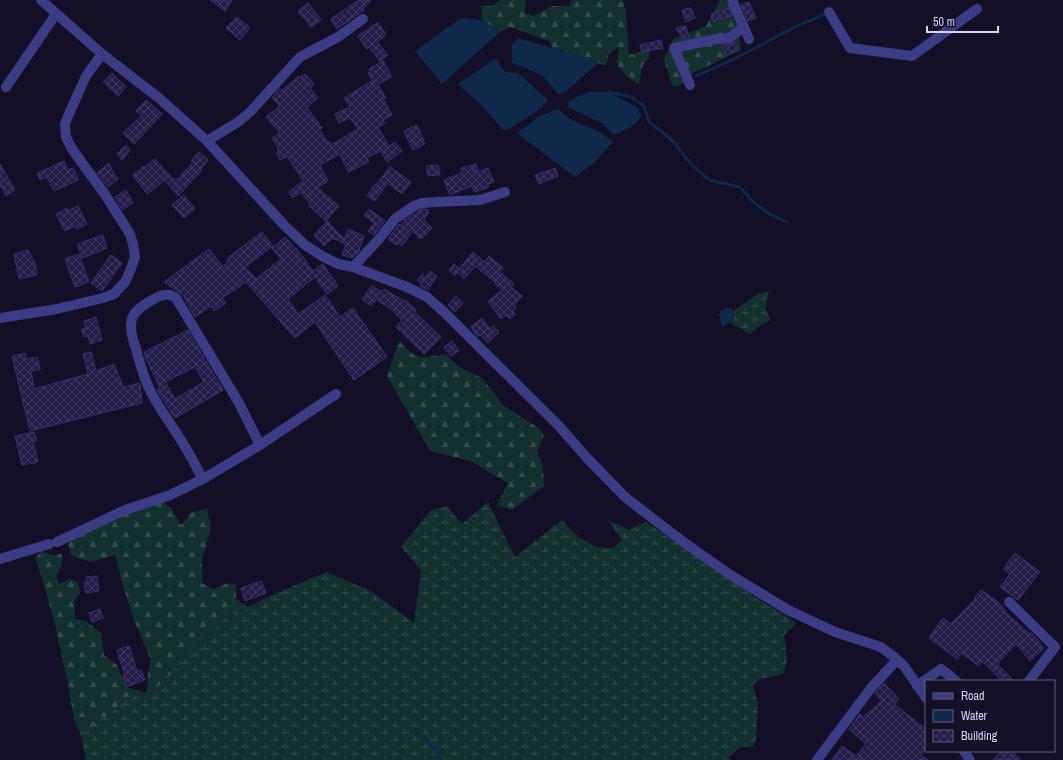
<svg xmlns="http://www.w3.org/2000/svg" width="1063" height="760" font-family="'Archivo Narrow',sans-serif">
  <defs>
    <pattern id="forest-firs" width="22" height="20" patternUnits="userSpaceOnUse"><rect width="22" height="20" fill="#12302d"/><path d="M5 1l3.5 6h-7zM16 11l3.5 6h-7z" fill="#344d4c"/></pattern>
    <pattern id="wetland-marsh" width="20" height="14" patternUnits="userSpaceOnUse"><rect width="20" height="14" fill="#12302d"/><path d="M1 5h8M5 5V1M11 12h8M15 12V8" fill="none" stroke="#344d4c"/></pattern>
    <pattern id="building-cross-hatch" width="8" height="8" patternUnits="userSpaceOnUse"><rect width="8" height="8" fill="#221c47"/><path d="M0 0l8 8M0 8l8-8" fill="none" stroke="#413c63"/></pattern>
  </defs>
  <rect width="100%" height="100%" fill="#120f26"/>
  <g fill="url(#forest-firs)">
    <polygon points="501,0 526,0 525,13 533,16 551,6 570,6 571,0 623,0 626,12 629,55 649,49 649,59 643,64 639,84 627,77 617,64 619,47 609,53 606,66 598,63 588,58 552,48 549,41 510,27 500,32 482,20 481,6 491,6"/>
    <polygon points="720,0 735,1 741,50 693,73 679,86 672,86 664,59 673,39 706,26"/>
    <path d="M 399,341 C 419,362 419,358 446,354 L 459,367 L 482,378 L 504,406 L 540,429 L 544,437 L 537,451 L 543,466 L 544,486 L 512,510 L 497,505 L 508,483 L 470,461 L 430,451 L 387,376 Z"/>
    <polygon points="164,502 172,509 181,525 192,512 207,509 211,528 202,559 202,583 213,589 228,583 236,585 236,599 247,607 224,619 158,687 147,691 148,672 151,660 134,620 123,586 115,555 91,562 71,556 68,542 126,511"/>
    <polygon points="41,552 54,555 62,554 62,564 56,576 59,584 70,579 78,582 80,593 75,600 75,619 86,621 101,633 104,655 117,665 126,687 144,692 128,699 81,735 74,720 68,684 55,625 43,581 35,558"/>
  </g>
  <g fill="url(#wetland-marsh)">
    <polygon points="769,291 765,309 771,320 761,325 750,334 730,323 734,320 733,311 758,294"/>
    <polygon points="488,502 515,557 562,520 578,537 596,547 613,548 622,540 608,520 629,530 646,522 758,599 796,622 793,627 784,635 787,660 783,674 760,679 753,685 758,703 756,739 753,747 740,747 729,757 730,760 86,760 81,735 128,699 158,687 224,619 270,596 326,572 371,591 414,623 421,570 401,547 431,510 447,506 462,524"/>
  </g>
  <g fill="#0f294b">
    <polygon points="461,18 482,20 500,32 442,84 415,51"/>
    <polygon points="518,38 588,58 598,63 564,93 558,94 542,75 512,63 512,45"/>
    <polygon points="496,58 505,72 518,73 548,100 540,109 508,130 503,130 482,106 458,84"/>
    <path d="M 587,92 L 609,92 L 637,107 L 641,116 C 635,127 624,131 613,135 L 603,124 L 568,107 L 569,101 Z"/>
    <polygon points="558,109 572,120 600,132 613,142 594,163 575,177 518,134 519,131 540,116"/>
    <polygon points="729,308 733,311 734,320 730,323 722,326 719,314 720,311"/>
  </g>
  <g fill="none" stroke-linecap="round" stroke-linejoin="round">
    <g stroke="#0f294b" stroke-width="3">
      <polyline points="696,76 732,60 793,28 827,13"/>
      <polyline points="609,92 631,97 644,106 649,122 671,139 691,164 709,180 740,187 751,200 769,214 787,222"/>
      <polyline points="422,734 437,752 440,760"/>
    </g>
  </g>
  <g fill="url(#building-cross-hatch)" stroke="#382e72" fill-rule="evenodd">
    <polygon points="210,0 232,0 225,11"/>
    <polygon points="359,0 371,0 363,9 364,10 337,29 331,19"/>
    <polygon points="749,2 756,18 748,21 741,5"/>
    <polygon points="308,3 321,20 311,27 298,11"/>
    <polygon points="691,8 695,18 686,22 682,10"/>
    <polygon points="729,8 732,16 713,21 711,14"/>
    <polygon points="237,17 250,28 240,40 226,28"/>
    <polygon points="378,22 386,35 377,42 388,55 380,61 369,47 367,49 358,36"/>
    <polygon points="686,26 689,38 683,39 676,28"/>
    <polygon points="661,40 663,48 642,52 640,45"/>
    <polygon points="735,42 738,50 726,55 722,45 730,44"/>
    <polygon points="383,61 392,77 378,84 386,98 383,99 392,115 383,120 385,123 378,128 389,146 395,142 402,151 387,162 381,151 367,157 369,162 348,172 340,154 320,165 328,181 317,187 339,206 326,221 309,206 310,204 301,192 293,198 289,192 303,181 287,156 280,160 276,153 279,150 272,138 280,133 266,117 280,106 272,98 279,89 281,91 299,76 300,78 305,74 314,84 310,88 318,98 307,107 322,128 320,129 328,143 330,142 331,145 358,129 350,118 339,123 335,114 350,107 344,98 372,81 368,73 370,72 369,69"/>
    <polygon points="112,73 126,87 118,96 103,82"/>
    <polygon points="146,100 162,114 134,144 123,133 142,115 136,111"/>
    <polygon points="417,125 425,144 413,150 404,131"/>
    <polygon points="126,145 130,150 122,160 117,154"/>
    <polygon points="199,152 208,160 200,170 201,171 178,196 165,180 147,194 133,175 144,166 145,167 155,159 174,180 176,178 177,180 193,162 191,161"/>
    <polygon points="64,161 68,170 73,168 78,180 54,191 47,177 40,180 37,173"/>
    <polygon points="109,163 112,170 118,179 108,187 97,173"/>
    <polygon points="0,164 15,190 6,196 0,185"/>
    <polygon points="476,164 478,172 488,168 494,182 488,184 489,187 474,192 472,186 450,195 444,180 462,173 461,168"/>
    <polygon points="438,165 440,175 428,176 426,166"/>
    <polygon points="390,167 411,182 402,194 387,183 375,201 367,196 375,184 376,185"/>
    <polygon points="555,168 558,176 539,184 535,175"/>
    <polygon points="126,190 133,203 122,210 115,197"/>
    <polygon points="183,195 195,208 184,218 172,205"/>
    <polygon points="78,206 87,224 77,229 75,226 65,231 56,214 67,208 68,211"/>
    <polygon points="369,209 385,221 374,235 368,231 374,223 364,215"/>
    <polygon points="423,209 426,209 429,212 424,219 432,228 421,239 413,231 402,246 398,243 396,245 388,239 399,224 400,226 405,220 417,212"/>
    <polygon points="327,221 344,239 348,229 364,236 359,249 360,250 352,258 342,255 346,244 332,238 324,246 314,235"/>
    <polygon points="262,232 273,246 245,267 256,279 281,259 272,248 285,237 295,248 296,248 313,271 323,264 338,286 327,294 315,277 288,299 298,314 325,295 340,317 353,308 387,357 354,380 315,322 295,338 246,282 222,298 226,303 214,311 211,306 195,317 183,295 164,282 209,249 224,268 230,256"/>
    <polygon points="103,235 107,248 82,258 77,244"/>
    <polygon points="28,250 35,263 37,275 19,279 14,254"/>
    <polygon points="473,252 484,262 489,256 503,268 500,272 514,284 511,287 522,296 514,306 516,308 513,311 515,314 510,319 506,315 501,319 488,301 502,290 495,284 496,283 475,266 464,279 458,272 455,275 449,270 454,264 459,269"/>
    <polygon points="79,254 89,282 75,287 65,259"/>
    <polygon points="111,255 122,263 102,291 91,283"/>
    <polygon points="430,271 437,276 428,290 420,286 421,284 417,280 423,274 426,277"/>
    <polygon points="372,286 382,292 384,289 404,301 405,300 416,310 413,315 414,316 417,314 441,337 424,354 396,327 402,320 394,312 395,311 376,300 371,306 362,299"/>
    <polygon points="456,296 463,303 455,312 448,305"/>
    <polygon points="96,317 102,340 90,344 88,336 84,337 81,329 86,328 84,321"/>
    <polygon points="482,318 490,329 493,326 499,332 488,343 480,335 478,337 471,327"/>
    <path d="M 188,330 L 223,390 L 175,418 L 157,390 L 160,388 L 146,359 L 144,352 ZM 195,367 L 204,382 L 175,399 L 165,382 Z"/>
    <polygon points="452,341 459,351 451,356 444,347"/>
    <polygon points="91,352 96,371 114,364 123,387 140,383 142,403 30,431 12,356 25,353 27,359 37,357 40,369 31,371 34,389 88,374 83,354"/>
    <polygon points="34,432 37,441 33,441 38,462 22,465 15,436"/>
    <polygon points="1015,553 1040,572 1018,600 1000,587 1010,574 1003,569"/>
    <polygon points="97,576 99,591 86,593 84,582 87,581 86,577"/>
    <polygon points="261,581 266,593 245,601 241,588"/>
    <polygon points="981,590 997,601 1005,610 1004,611 1030,634 1031,633 1044,648 1030,661 1016,644 997,664 1014,681 1002,681 982,661 979,666 961,653 957,659 929,638 943,618 951,624 976,598 975,597"/>
    <polygon points="100,609 103,618 92,622 89,613"/>
    <polygon points="129,646 137,671 141,670 145,680 126,687 123,676 125,675 117,650"/>
    <polygon points="884,683 899,699 894,704 926,729 926,748 921,755 928,760 832,760 842,746 856,756 866,744 849,729 860,714 863,717 882,701 875,693"/>
    <polygon points="1002,751 1012,751 1020,760 993,760"/>
  </g>
  <g fill="none" stroke-linecap="round" stroke-linejoin="round">
    <g stroke="#3b3c84" stroke-width="10">
      <polyline points="41,0 102,54 159,98 207,141 284,225 305,245 322,256 338,264 353,267 407,287 427,297 444,312 559,426 587,458 625,497 682,541 729,574 788,610 835,632 881,647 893,656 904,666 926,698"/>
      <polyline points="732,0 749,39"/>
      <polyline points="829,12 850,48 912,56 977,9"/>
      <polyline points="690,85 674,48 716,39 729,38 744,27"/>
      <polyline points="6,87 56,14"/>
      <polyline points="207,141 238,122 250,112 300,57 338,37 363,19"/>
      <polyline points="353,267 379,239 395,219 414,206 422,203 437,202 480,200 505,192"/>
      <polyline points="0,318 57,309 103,298 114,294 125,282 130,271 135,257 133,244 130,234 106,196 72,149 66,137 65,124 68,116 86,76 102,54"/>
      <path d="M 203,479 C 196,467 190,454 182,442 C 172,425 160,410 151,392 C 144,379 140,364 136,349 C 133,339 129,329 132,319 C 134,310 146,304 154,299 C 161,295 169,292 176,298 L 239,403 L 260,445"/>
      <polyline points="57,542 125,510 170,495 203,479 260,445 336,394"/>
      <polyline points="0,559 49,544"/>
      <polyline points="1009,602 1055,647 1029,681"/>
      <polyline points="917,686 941,669 956,681"/>
      <polyline points="964,751 970,760"/>
      <polyline points="817,760 871,688 897,660"/>
    </g>
  </g>
  <rect x="925" y="680" width="130" height="72" fill="#120f26" stroke="#615e7c"/>
  <rect x="933" y="693" width="20" height="6" fill="#3b3c84" stroke="#615e7c"/>
  <text x="961" y="700" font-size="12" fill="#d7d5fe">Road</text>
  <rect x="933" y="710" width="20" height="12" fill="#0f294b" stroke="#615e7c"/>
  <text x="961" y="720" font-size="12" fill="#d7d5fe">Water</text>
  <rect x="933" y="730" width="20" height="12" fill="url(#building-cross-hatch)" stroke="#615e7c"/>
  <text x="961" y="740" font-size="12" fill="#d7d5fe">Building</text>
  <path d="M927 26v6h71v-6" fill="none" stroke="#d7d5fe" stroke-width="2"/>
  <text x="933" y="26" font-size="12" fill="#d7d5fe" stroke="#120f26" stroke-width="3" paint-order="stroke">50 m</text>
</svg>
